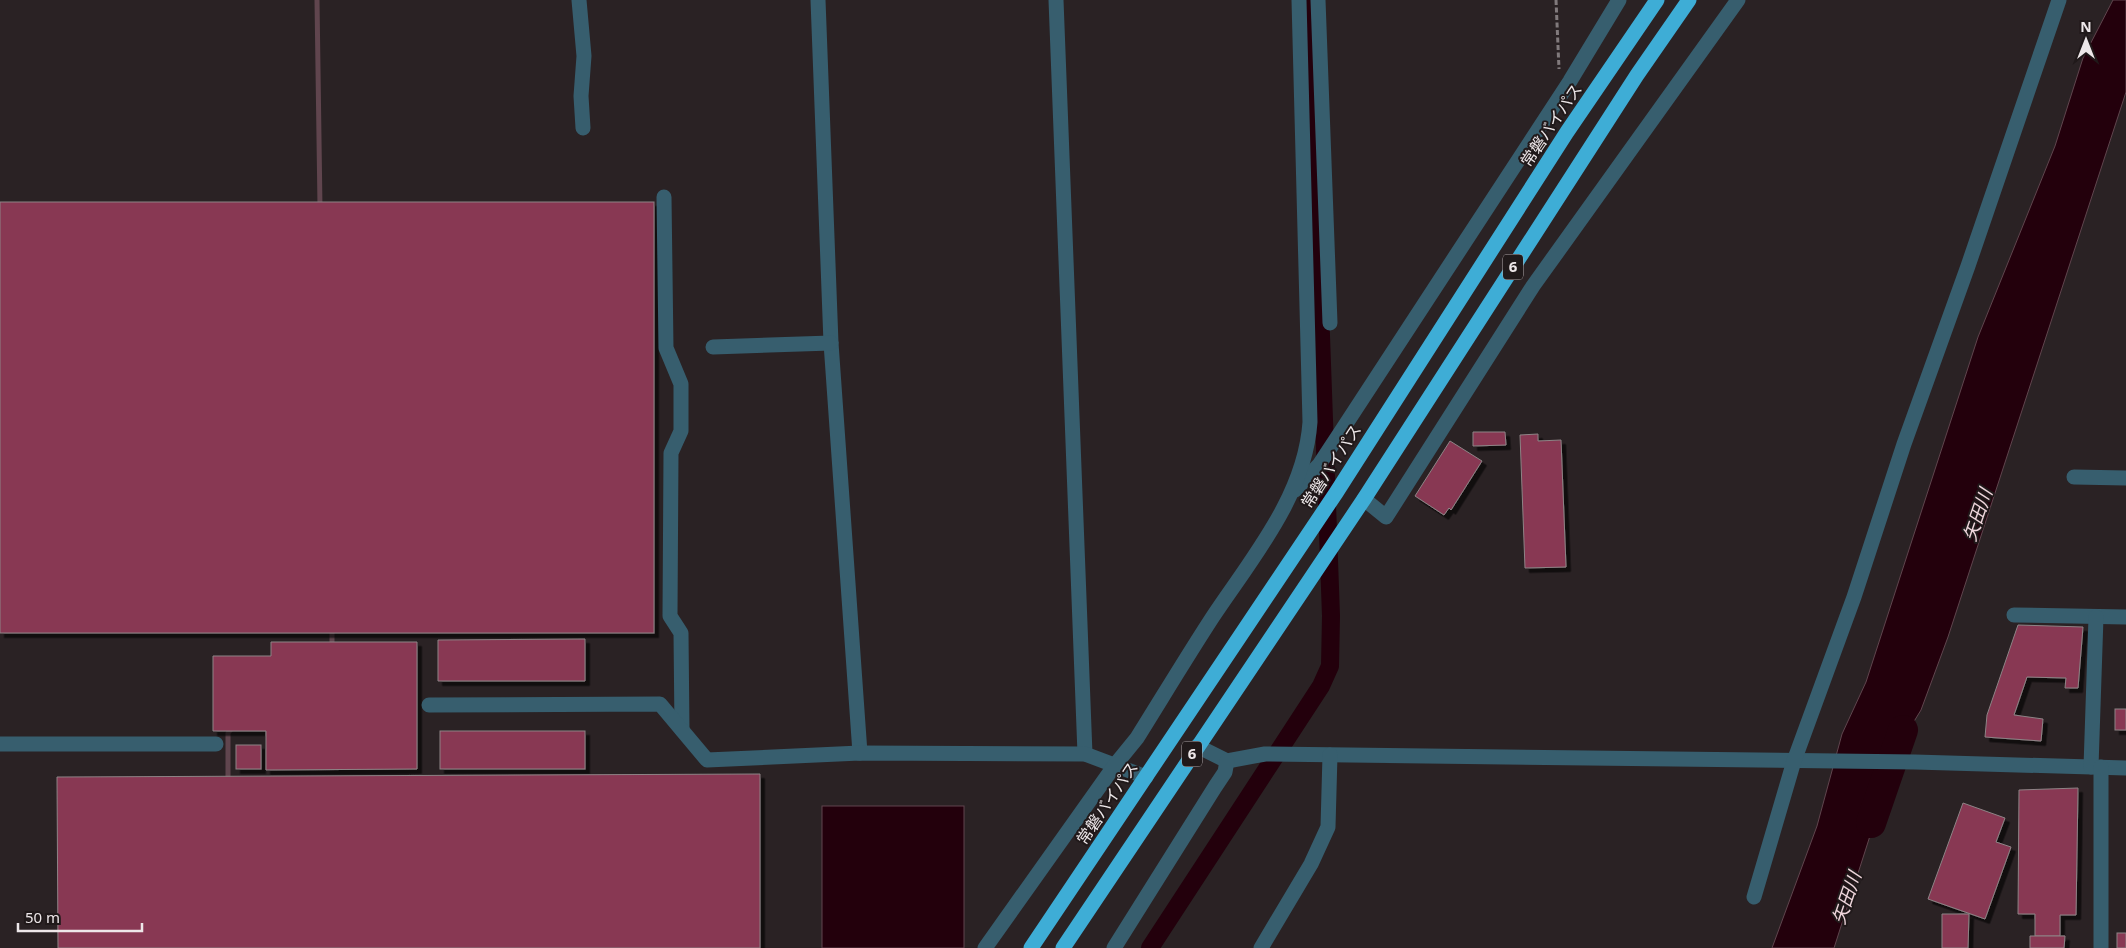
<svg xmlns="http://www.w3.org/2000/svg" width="2126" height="948" font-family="'Noto Sans','Noto Sans JP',sans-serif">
  <defs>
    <filter id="shadow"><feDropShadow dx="4.5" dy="4.5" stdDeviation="0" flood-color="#0009"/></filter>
  </defs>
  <rect width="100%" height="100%" fill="#2a2224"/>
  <g fill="#23000c" stroke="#60454e">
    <polygon points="2113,0 2126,0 2126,92 1948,637 1921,710 1891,759 1869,839 1834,948 1772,948 1817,826 1842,734 1866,682 1978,337 2055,146 2083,58"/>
    <rect x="822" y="806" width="142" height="142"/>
  </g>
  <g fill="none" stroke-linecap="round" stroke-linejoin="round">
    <g stroke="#60454e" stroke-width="5">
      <polyline points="317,0 320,207"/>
      <polyline points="332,628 332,647"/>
      <polyline points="228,781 228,733 233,727"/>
    </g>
    <polyline stroke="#23000c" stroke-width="18" points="1150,948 1321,686 1330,666 1331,616 1309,0"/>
    <polyline stroke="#23000c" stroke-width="30" points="1871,823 1903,730"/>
  </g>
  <g fill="#883753" stroke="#8e8486" filter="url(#shadow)">
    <rect x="0" y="202" width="654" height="431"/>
    <polygon points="1473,432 1505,432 1506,445 1473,446"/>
    <polygon points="1538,434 1538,441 1561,440 1566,567 1525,568 1520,435"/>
    <polygon points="1450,441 1482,461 1451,510 1449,508 1444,515 1415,496"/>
    <polygon points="2018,625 2083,627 2078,688 2065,688 2066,678 2027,677 2014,715 2043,719 2041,741 1985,737 1987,715"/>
    <polygon points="585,639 585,681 438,681 438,640"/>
    <polygon points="271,642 417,642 417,769 266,770 266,731 213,731 213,656 271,656"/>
    <rect x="2115" y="709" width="11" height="21"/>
    <rect x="440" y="731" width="145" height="38"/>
    <rect x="236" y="745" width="25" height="24"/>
    <polygon points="760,774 760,948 58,948 57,777"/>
    <polygon points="2078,788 2076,915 2060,915 2060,936 2035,936 2035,914 2018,914 2019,790"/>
    <polygon points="1963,803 2005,818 1996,842 2011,847 1985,919 1928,899"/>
    <polygon points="1942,914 1969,914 1968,948 1942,948"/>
    <rect x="2117" y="933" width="9" height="15"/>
    <polygon points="2030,936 2065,936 2064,948 2030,948"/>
  </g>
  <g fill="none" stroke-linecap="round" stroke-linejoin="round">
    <polyline stroke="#817a7c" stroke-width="3" stroke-dasharray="5 2.5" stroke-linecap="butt" points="1556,0 1559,69"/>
    <g stroke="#375e6e" stroke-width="15">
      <polyline points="579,0 584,56 581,96 583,128"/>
      <polyline points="818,0 831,343 860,753"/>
      <polyline points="1056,0 1085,754"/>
      <polyline points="1318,0 1330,323"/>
      <polyline points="664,197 666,348 681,384 681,431 671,453 670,616 681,633 682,730"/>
      <polyline points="713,347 831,343"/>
      <polyline points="2074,477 2126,478"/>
      <polyline points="1295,490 1319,465 1342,430 1570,81 1619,0"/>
      <polyline points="1364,499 1386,517 1533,286 1738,0"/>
      <polyline points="2014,615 2126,617"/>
      <polyline points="429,705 660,704 707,760 860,753 1085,754 1146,777"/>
      <polyline points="0,744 216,744"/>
      <polyline points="1197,746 1227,761 1265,754 1915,762 2126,768"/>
      <polyline points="2091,767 2096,617"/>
      <polyline points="2101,767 2101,948"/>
      <polyline points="1754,897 1794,761 1854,597 1904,444 1968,266 2059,0"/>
      <path d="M 985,948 L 1115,765 L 1137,738 C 1162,698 1186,658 1212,618 C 1252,558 1305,496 1310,422 L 1299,0"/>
      <polyline points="1114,948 1215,787 1225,772 1227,761"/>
      <polyline points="1261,948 1311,864 1328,827 1330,755"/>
    </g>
    <g stroke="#3eadd6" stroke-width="15">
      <polyline points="1031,948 1336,493 1567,132 1657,0"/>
      <polyline points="1063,948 1364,499 1637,75 1689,0"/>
    </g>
  </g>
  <g text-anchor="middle" stroke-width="4" stroke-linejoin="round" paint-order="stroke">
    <g fill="#20191a" stroke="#b0a9ab" stroke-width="1">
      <rect x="1503" y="254.5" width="20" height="25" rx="4"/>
      <rect x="1182" y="741.5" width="20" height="25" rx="4"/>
    </g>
    <g font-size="15" font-weight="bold" fill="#ede7e9">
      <text x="1513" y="272">6</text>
      <text x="1192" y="759">6</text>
    </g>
    <g font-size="16" fill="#ede7e9" stroke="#20191a">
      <text transform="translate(1551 125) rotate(-56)" y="6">常磐バイパス</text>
      <text transform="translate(1331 466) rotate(-57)" y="6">常磐バイパス</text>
      <text transform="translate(1107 803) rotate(-56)" y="6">常磐バイパス</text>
    </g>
    <g font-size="18" font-style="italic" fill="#efd6dc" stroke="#20191a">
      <text transform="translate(1978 515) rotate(-71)" y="6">矢田川</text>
      <text transform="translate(1847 898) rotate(-71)" y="6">矢田川</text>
    </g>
  </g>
  <g transform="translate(2086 40)" stroke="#20191a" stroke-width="4" paint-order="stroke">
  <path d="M0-4L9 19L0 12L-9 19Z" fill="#ede7e9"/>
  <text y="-8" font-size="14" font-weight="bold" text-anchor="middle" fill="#ede7e9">N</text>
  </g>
  <path d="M18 923v8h124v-8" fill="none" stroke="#ede7e9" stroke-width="2.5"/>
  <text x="25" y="923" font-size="15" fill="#ede7e9" stroke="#20191a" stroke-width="4" paint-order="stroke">50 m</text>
</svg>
